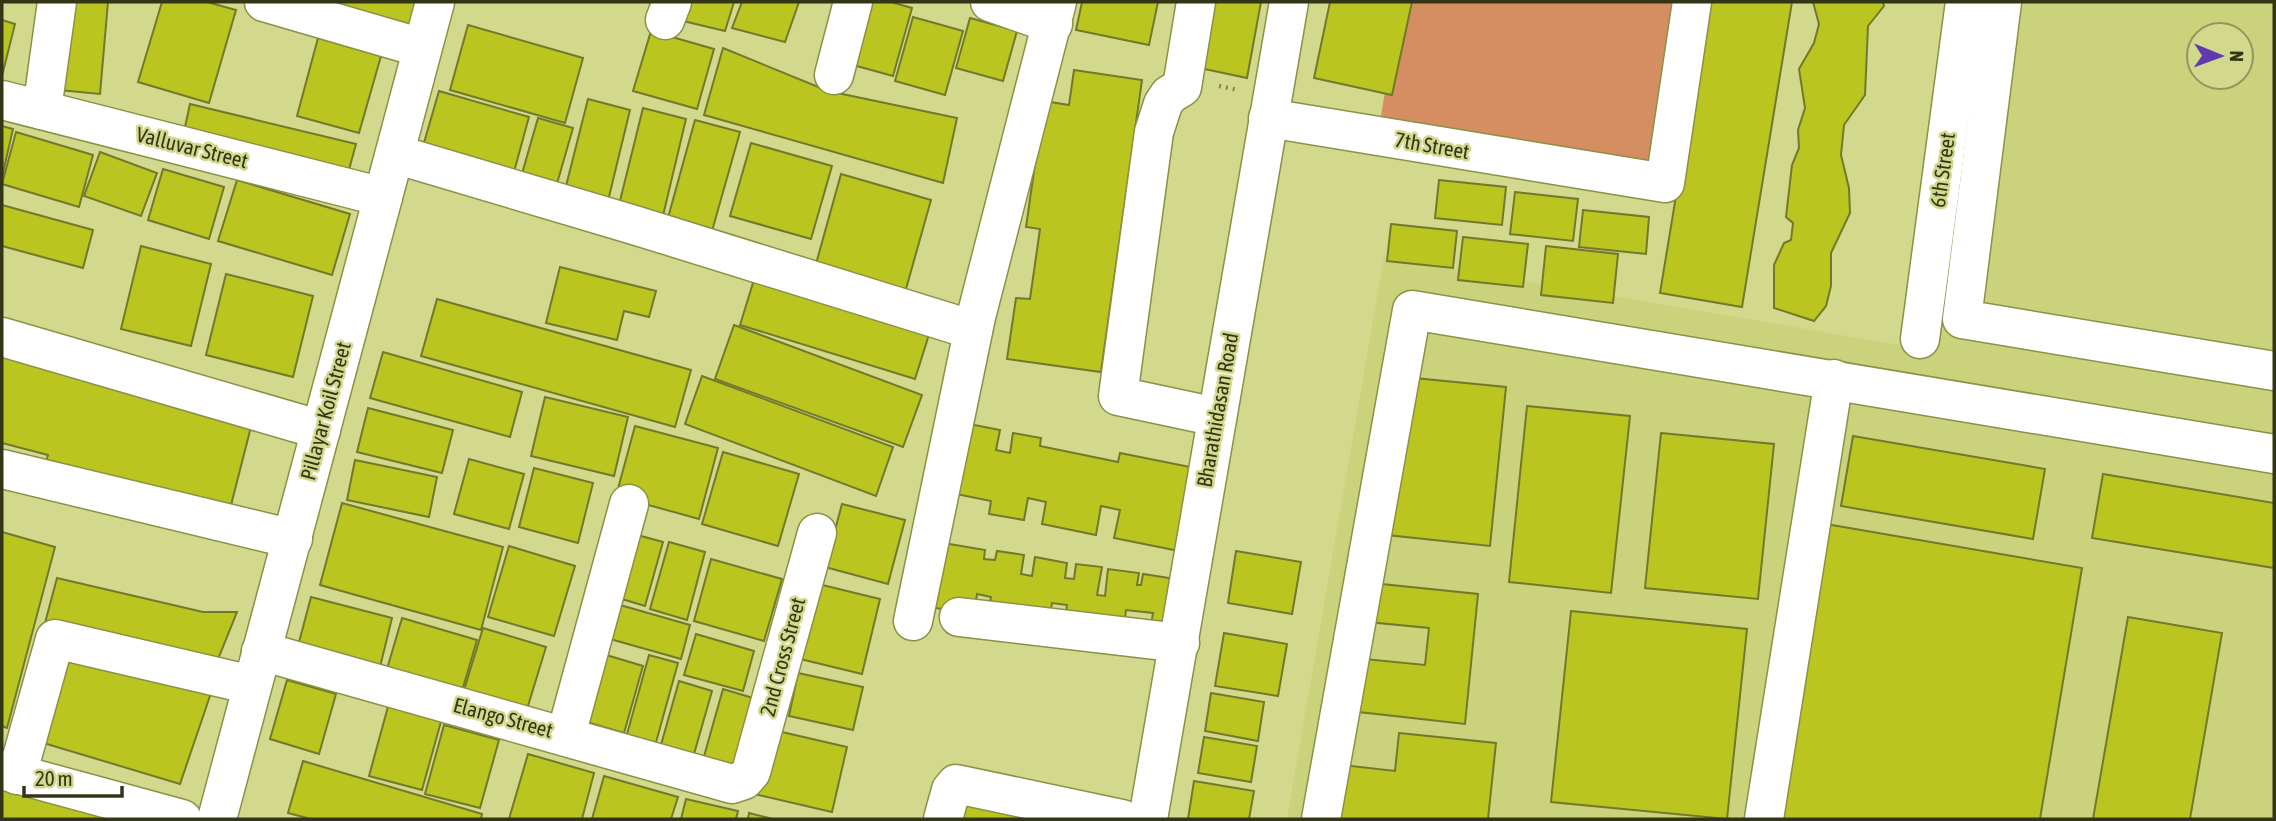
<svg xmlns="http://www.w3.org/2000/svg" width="2276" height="821" font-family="'Asap Condensed',sans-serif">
  <rect width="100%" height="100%" fill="#d2d98c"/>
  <path fill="#cad27c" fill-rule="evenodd" d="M 1972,2 L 2274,2 L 2274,819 L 1287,819 L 1384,257 L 1912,347 ZM 2199,35 L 2241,35 L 2241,77 L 2199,77 Z"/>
  <polygon fill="#d48e61" points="1399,2 1673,2 1646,184 1377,142"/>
  <g fill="#bbc51f" stroke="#73792c" stroke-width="2">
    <polygon points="66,2 108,2 100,94 59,90"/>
    <polygon points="162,2 207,2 236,10 209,103 138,82"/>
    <polygon points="313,2 422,2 413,32"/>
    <polygon points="686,2 734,2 725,31 679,20"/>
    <polygon points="742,2 799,2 785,42 732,28"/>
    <polygon points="859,2 891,2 912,8 893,76 842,62"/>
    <polygon points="1082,2 1158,2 1149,45 1076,30"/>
    <polygon points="1207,2 1261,2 1247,78 1195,67"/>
    <polygon points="1330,2 1412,2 1392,95 1314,78"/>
    <polygon points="1708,2 1792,2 1742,307 1660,293"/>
    <polygon points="1813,2 1883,2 1884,6 1868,26 1865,95 1844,125 1841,155 1849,188 1850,213 1831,253 1831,286 1826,306 1814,321 1774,308 1774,265 1784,243 1791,240 1793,223 1786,217 1792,165 1799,148 1798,130 1805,108 1799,69 1814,43 1819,24"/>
    <polygon points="913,17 963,31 945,95 895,81"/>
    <polygon points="970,18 1017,31 1003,81 956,68"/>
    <polygon points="2,20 15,24 2,76"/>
    <polygon points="468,25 583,58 565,123 450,90"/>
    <polygon points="651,31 714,49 697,109 633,91"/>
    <polygon points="318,38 381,56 359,133 297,116"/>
    <polygon points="723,48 828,91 957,118 943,183 704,115"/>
    <polygon points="1074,70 1142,80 1101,372 1007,359 1016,298 1030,299 1040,229 1026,227 1044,101 1069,105"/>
    <polygon points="439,91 529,117 512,179 421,153"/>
    <polygon points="588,99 630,110 607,205 564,194"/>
    <polygon points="190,104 356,144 347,177 183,136"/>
    <polygon points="643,108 686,119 661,224 617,213"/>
    <polygon points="538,118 573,128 554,194 519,184"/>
    <polygon points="695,120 740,132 710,238 666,225"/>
    <polygon points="2,126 13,129 2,177"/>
    <polygon points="16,132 93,155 79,207 2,184"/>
    <polygon points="751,143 832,166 811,239 730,216"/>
    <polygon points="100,152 157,173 141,216 84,196"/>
    <polygon points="163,169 224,187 209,239 148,220"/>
    <polygon points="841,174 931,200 904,296 814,271"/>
    <polygon points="237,180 350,214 332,275 218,241"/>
    <polygon points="1439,180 1506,187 1502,225 1435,218"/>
    <polygon points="1515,192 1578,199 1573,241 1510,234"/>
    <polygon points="2,205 93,230 83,268 2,246"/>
    <polygon points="1583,210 1649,217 1646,254 1579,247"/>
    <polygon points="1391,224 1457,231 1453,268 1387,261"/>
    <polygon points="1463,237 1528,244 1523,287 1458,280"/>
    <polygon points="141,246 211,264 191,346 121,329"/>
    <polygon points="1546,246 1618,254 1613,303 1541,295"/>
    <polygon points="560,267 656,291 649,317 624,311 617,340 546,323"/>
    <polygon points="757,270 932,325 915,379 740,325"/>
    <polygon points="226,274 313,296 293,377 206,355"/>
    <polygon points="437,299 691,370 675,427 421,356"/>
    <polygon points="734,325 922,395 903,447 715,379"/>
    <polygon points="2,351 253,419 229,513 43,472 48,455 2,443"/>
    <polygon points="383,352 522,392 510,437 370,398"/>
    <polygon points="702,376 893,447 876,496 685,424"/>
    <polygon points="1404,377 1506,387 1490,546 1387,535"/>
    <polygon points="545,397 628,417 614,476 531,456"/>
    <polygon points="1527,406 1630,416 1611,593 1509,582"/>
    <polygon points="368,408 453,430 442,473 357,452"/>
    <polygon points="964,423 1000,430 996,450 1010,453 1013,433 1041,438 1040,446 1118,462 1120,453 1195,468 1179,551 1114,538 1120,510 1101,506 1096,535 1042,524 1046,502 1028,498 1024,520 989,514 991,501 951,493"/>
    <polygon points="635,426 718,448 699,519 616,496"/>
    <polygon points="1661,433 1774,444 1758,599 1645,588"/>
    <polygon points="1853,436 2045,469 2033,539 1841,506"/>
    <polygon points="723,452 799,474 778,546 702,524"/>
    <polygon points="469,459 524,474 509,529 454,514"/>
    <polygon points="355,460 437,477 429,517 347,500"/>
    <polygon points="534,468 593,483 578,543 519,527"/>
    <polygon points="2103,474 2274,503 2274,568 2092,538"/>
    <polygon points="342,503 503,547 481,630 320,585"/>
    <polygon points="842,504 905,520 888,584 825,567"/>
    <polygon points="1826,524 2082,568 2040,819 1776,819"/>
    <polygon points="2,532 55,547 7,728 2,726"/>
    <polygon points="630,533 663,542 645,606 612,596"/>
    <polygon points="669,542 705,552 687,620 650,609"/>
    <polygon points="938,542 985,550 984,559 995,560 997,551 1024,555 1021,574 1032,576 1035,557 1067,563 1065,578 1074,579 1076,564 1102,567 1097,595 1105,596 1108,569 1139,573 1137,585 1141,585 1143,574 1182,580 1172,628 1151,625 1153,613 1126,610 1124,626 1065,620 1067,605 1052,603 1049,619 988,613 991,597 977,594 974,614 929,607"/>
    <polygon points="509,546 575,566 554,636 488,617"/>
    <polygon points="1236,551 1301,562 1292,614 1228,603"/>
    <polygon points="711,559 782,579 764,641 694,621"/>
    <polygon points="57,578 203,612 237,612 214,669 45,623"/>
    <polygon points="814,583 880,599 862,674 796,658"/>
    <polygon points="1372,583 1478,594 1465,724 1359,712 1365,659 1425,665 1429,628 1368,622"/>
    <polygon points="311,597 392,618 380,667 298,646"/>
    <polygon points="613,603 690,625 681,659 603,637"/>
    <polygon points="1571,611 1747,629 1727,819 1551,802"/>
    <polygon points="2128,617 2222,633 2190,819 2093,819"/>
    <polygon points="402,618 477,640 462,691 387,669"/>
    <polygon points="483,628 546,647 524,719 461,700"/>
    <polygon points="1224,633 1287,644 1278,696 1215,686"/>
    <polygon points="696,634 754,651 743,691 684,675"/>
    <polygon points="63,654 211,693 180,784 37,741"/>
    <polygon points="603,654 643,666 624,733 583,721"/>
    <polygon points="649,655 678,663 653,753 624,745"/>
    <polygon points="798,673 863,687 853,730 789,716"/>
    <polygon points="287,680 336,694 319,754 270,739"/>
    <polygon points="679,681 712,691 692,761 659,752"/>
    <polygon points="723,689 753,698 731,775 701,767"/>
    <polygon points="1211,693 1264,702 1258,741 1205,731"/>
    <polygon points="389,703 442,718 422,790 369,776"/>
    <polygon points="444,725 499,740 480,808 425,794"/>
    <polygon points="769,729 847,747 832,812 754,794"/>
    <polygon points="1399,733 1496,743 1488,819 1337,819 1343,765 1395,771"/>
    <polygon points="1204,737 1257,746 1251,782 1198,773"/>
    <polygon points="528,754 594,773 582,819 509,819"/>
    <polygon points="303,761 482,814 481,819 311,819 288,813"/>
    <polygon points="604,776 678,797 671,819 592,819"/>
    <polygon points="1194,781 1254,791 1249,819 1188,819"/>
    <polygon points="2,789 111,819 2,819"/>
    <polygon points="686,799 738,811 736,819 681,819"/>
    <polygon points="957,799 1046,819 952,819"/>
    <polygon points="749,813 773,819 748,819"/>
  </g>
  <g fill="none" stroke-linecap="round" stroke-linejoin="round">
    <defs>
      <g id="minor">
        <polyline points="264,2 422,48"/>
        <polyline points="990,2 1053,24"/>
        <polyline points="1196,2 1182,87 1169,95 1163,104 1154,132 1118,396 1217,417"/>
        <polyline points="2002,2 1962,319 2274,371"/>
        <polyline points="665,20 672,2"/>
        <polyline points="834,75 853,2"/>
        <polyline points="2,100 383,197"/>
        <polyline points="42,110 57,2"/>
        <polyline points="1268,118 1665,183 1692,2"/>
        <polyline points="395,154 634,225 973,330"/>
        <polyline points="2,337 321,430"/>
        <polyline points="1920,339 1965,2"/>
        <polyline points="2,469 293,539"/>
        <polyline points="959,617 1180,643"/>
        <polyline points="913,621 976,317 1057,2"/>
        <polyline points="261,651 732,784 744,780 751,772 817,533"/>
        <polyline points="566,735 629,504"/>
        <polyline points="2,770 182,819"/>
        <polyline points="17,775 55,639 252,685"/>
        <polyline points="217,819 435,2"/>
        <polyline points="943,819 951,790 956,784 1122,819"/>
        <polyline points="1148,819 1289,2"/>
        <polyline points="1321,819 1412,310 2274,454"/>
        <polyline points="1764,819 1834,379"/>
      </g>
    </defs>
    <use href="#minor" stroke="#8b9145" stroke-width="41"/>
    <polyline stroke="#848952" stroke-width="4.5" stroke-dasharray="2 5" stroke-linecap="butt" points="1219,86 1238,90"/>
    <use href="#minor" stroke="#fff" stroke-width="38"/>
  </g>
  <g text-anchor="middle" stroke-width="5" stroke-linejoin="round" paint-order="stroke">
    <g font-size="21" fill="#333616" stroke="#d2d98c">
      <text transform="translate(1432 146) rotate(10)" y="7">7th Street</text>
      <text transform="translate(192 148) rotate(14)" y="7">Valluvar Street</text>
      <text transform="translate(1943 170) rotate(-82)" y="7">6th Street</text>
      <text transform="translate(1218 410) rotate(-80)" y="7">Bharathidasan Road</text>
      <text transform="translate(326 411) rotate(-75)" y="7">Pillayar Koil Street</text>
      <text transform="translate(783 657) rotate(-75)" y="7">2nd Cross Street</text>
      <text transform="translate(503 718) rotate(15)" y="7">Elango Street</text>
    </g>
  </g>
  <rect width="2276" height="821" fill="none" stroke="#333616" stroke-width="7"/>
  <g transform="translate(2220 56) rotate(91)"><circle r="33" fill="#d2d98c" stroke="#92985d" stroke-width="2"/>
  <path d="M0-5L12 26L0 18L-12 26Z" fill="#6139b1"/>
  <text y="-10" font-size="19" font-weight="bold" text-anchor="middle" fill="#333616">N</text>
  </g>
  <path d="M24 786v10h98v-10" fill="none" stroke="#333616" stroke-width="3.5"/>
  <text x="35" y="786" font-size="21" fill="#333616" stroke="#d2d98c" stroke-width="5" paint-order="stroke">20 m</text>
</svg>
